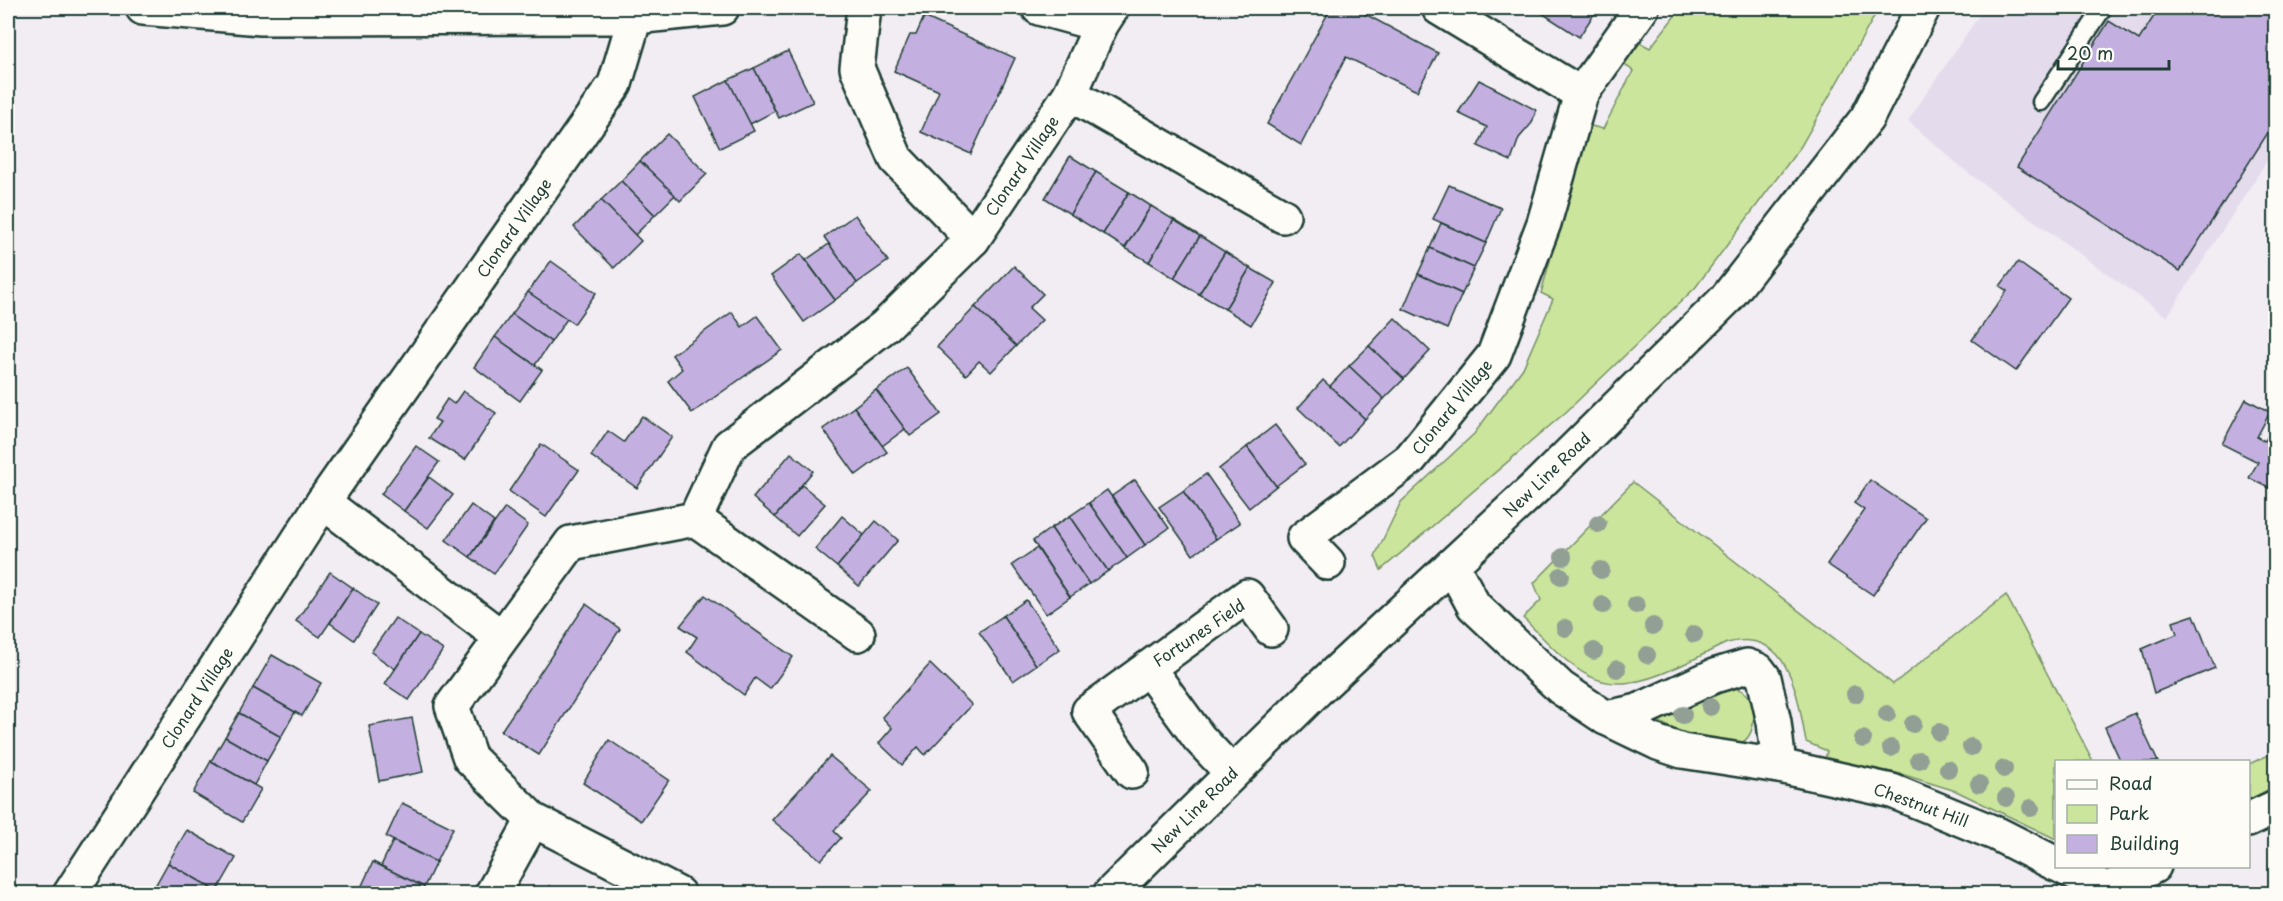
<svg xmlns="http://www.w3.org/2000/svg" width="2283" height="901" font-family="'Playpen Sans',sans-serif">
  <rect width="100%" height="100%" fill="#f2edf2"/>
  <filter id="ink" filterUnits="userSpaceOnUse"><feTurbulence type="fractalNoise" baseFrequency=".0167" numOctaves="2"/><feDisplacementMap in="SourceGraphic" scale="12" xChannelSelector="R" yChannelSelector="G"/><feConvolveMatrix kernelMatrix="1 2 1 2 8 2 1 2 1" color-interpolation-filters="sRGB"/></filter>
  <g filter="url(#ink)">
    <polygon fill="#e4dbed" points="1984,8 2275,8 2275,148 2167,317 1967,172 1908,121"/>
    <g fill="#cbe59c" stroke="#759168" stroke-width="1.5">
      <polygon points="1681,8 1879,8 1801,146 1695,288 1566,412 1381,570 1375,556 1401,502 1474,434 1523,368 1553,299 1541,293 1572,181 1591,126 1603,129 1633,71 1623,63 1639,42 1650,48"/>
      <path d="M 1633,482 L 1893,684 L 2006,595 L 2093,761 L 2056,762 L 2056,839 L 1956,791 L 1901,774 L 1825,759 L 1827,751 L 1806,742 C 1798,699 1791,626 1727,643 C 1709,651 1692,661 1673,669 C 1596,704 1575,669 1523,618 L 1541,600 L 1534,583 Z"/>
      <path d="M 1725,687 C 1731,688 1738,688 1743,691 C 1758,701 1757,733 1743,742 C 1712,742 1681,736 1655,719 Z"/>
      <polygon points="2275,752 2275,786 2249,800 2249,764"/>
    </g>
    <g fill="#c4b0e0" stroke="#1f3d34" stroke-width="1.5">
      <polygon points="1331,8 1354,8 1438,53 1417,91 1346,57 1301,145 1267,124"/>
      <polygon points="1534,8 1598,8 1579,37"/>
      <polygon points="2159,8 2276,8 2276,120 2180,271 2017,167 2109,21 2139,40"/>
      <polygon points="924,17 1015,58 971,154 921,132 939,91 894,71 910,35 916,35"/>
      <polygon points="788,51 813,102 779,118 754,68"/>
      <polygon points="754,68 775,111 750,124 728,80"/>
      <polygon points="728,80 754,131 720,148 695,97"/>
      <polygon points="1479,80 1536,110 1532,123 1519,138 1511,161 1478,146 1487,127 1458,113"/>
      <polygon points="667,134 707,174 680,201 640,161"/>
      <polygon points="1070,156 1096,172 1070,214 1045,198"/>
      <polygon points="640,161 675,195 655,215 621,181"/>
      <polygon points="1096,172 1129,192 1103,234 1070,214"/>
      <polygon points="621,181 655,215 635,235 601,200"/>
      <polygon points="1449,185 1501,208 1486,243 1433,219"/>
      <polygon points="1129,192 1151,206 1125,248 1103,234"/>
      <polygon points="601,200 641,241 614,268 574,227"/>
      <polygon points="1151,206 1174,220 1149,262 1125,248"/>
      <polygon points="855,215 888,261 857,283 824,237"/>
      <polygon points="1174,220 1200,236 1174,278 1149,262"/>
      <polygon points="1441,223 1486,243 1474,268 1430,248"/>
      <polygon points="1200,236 1225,252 1199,294 1174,278"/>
      <polygon points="829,244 857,283 835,300 806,260"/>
      <polygon points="1430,248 1474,268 1462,294 1418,274"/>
      <polygon points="1225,252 1250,268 1225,309 1199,294"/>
      <polygon points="801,254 835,300 804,322 771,276"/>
      <polygon points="551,261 596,293 574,324 528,292"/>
      <polygon points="2018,262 2068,298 2016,371 1972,340 2007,291 2000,286"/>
      <polygon points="1014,266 1043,294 1029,308 1042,320 1016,346 975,307"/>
      <polygon points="1250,268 1276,283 1251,325 1225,309"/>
      <polygon points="1418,274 1462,294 1447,329 1403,309"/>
      <polygon points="528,292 567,319 551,342 512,314"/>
      <polygon points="975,307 1016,346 991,372 979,361 966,375 937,347"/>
      <polygon points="732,312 742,327 757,316 782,350 692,413 668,381 682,369 672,355"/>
      <polygon points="512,314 551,342 535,365 495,337"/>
      <polygon points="1395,318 1430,351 1404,379 1369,346"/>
      <polygon points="495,337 542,370 520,401 474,367"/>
      <polygon points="1369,346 1404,379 1384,399 1349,366"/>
      <polygon points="1349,366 1384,399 1365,419 1330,386"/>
      <polygon points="907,368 941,414 910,436 876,390"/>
      <polygon points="1323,380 1365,419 1339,447 1298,408"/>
      <polygon points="876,390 905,429 882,446 854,407"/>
      <polygon points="463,391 496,413 465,460 429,438 440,422 434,419 447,399 454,404"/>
      <polygon points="2246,399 2270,412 2257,437 2265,441 2276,421 2276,491 2249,478 2258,462 2222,444"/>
      <polygon points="854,407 887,452 856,475 823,429"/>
      <polygon points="642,416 672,437 637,488 591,456 608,431 624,442"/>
      <polygon points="1275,425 1305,464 1276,486 1247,447"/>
      <polygon points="541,444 579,470 546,517 509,491"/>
      <polygon points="416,446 439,462 404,511 381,494"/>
      <polygon points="1247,447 1276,486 1249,508 1219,469"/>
      <polygon points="791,453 813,471 775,517 753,498"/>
      <polygon points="1206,474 1240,523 1216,539 1183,491"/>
      <polygon points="429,477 453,495 428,528 404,511"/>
      <polygon points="1135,480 1169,528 1145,545 1112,496"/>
      <polygon points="1870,480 1926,518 1873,595 1827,564 1864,510 1854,503"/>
      <polygon points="802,485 825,504 797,536 775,517"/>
      <polygon points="1107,490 1145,545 1127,558 1089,503"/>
      <polygon points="1183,491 1216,539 1193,555 1159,507"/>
      <polygon points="1089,503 1127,558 1108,571 1070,516"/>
      <polygon points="471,505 494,522 470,557 446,540"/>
      <polygon points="505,508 528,525 494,574 470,557"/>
      <polygon points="842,516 864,535 837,567 815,549"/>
      <polygon points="1070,516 1108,571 1089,584 1051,528"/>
      <polygon points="876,521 898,540 859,586 837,567"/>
      <polygon points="1051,528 1089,584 1070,597 1033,541"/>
      <polygon points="1037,548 1070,597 1046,614 1012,565"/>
      <polygon points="330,572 353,588 320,637 296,621"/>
      <polygon points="353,588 377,605 354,640 330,623"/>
      <polygon points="705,595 793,657 770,689 755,678 744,695 687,652 697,637 680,626"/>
      <polygon points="1026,600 1060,649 1036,665 1003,616"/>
      <polygon points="586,604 620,629 539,755 501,731"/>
      <polygon points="2194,615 2215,668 2154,693 2142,649 2177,634 2173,622"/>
      <polygon points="1003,616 1036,665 1013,681 979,632"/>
      <polygon points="395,618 419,634 395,669 371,652"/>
      <polygon points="419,634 443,650 409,700 385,684"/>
      <polygon points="272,655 321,683 302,716 253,688"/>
      <polygon points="930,664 972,705 925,755 918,747 902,765 879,743 892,728 882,717"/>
      <polygon points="253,688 295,712 281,737 239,713"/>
      <polygon points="239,713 281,737 267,761 225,737"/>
      <polygon points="2135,713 2158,762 2121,762 2105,727"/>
      <polygon points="412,718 423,772 379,781 369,726"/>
      <polygon points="225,737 267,761 254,785 211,761"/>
      <polygon points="609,740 669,780 641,821 583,783"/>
      <polygon points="830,756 872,791 834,831 841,838 821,860 772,820"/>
      <polygon points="211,761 261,789 242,822 193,793"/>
      <polygon points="402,803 453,828 436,862 386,837"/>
      <polygon points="187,830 236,858 217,891 168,863"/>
      <polygon points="393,841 436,862 424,887 381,866"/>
      <polygon points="373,862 424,887 421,894 358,894"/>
      <polygon points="168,863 210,887 206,894 164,894 154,888"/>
      <polygon points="549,886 564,894 545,894"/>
      <polygon points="154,888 164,894 151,894"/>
      <polygon points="2249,888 2251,894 2236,894"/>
    </g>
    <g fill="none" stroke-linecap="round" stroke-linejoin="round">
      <defs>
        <polyline id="service" points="2041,102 2103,8"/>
        <g id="minor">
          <polyline points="143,8 261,18 635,17 637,8"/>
          <polyline points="864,8 857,68 896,159 973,239"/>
          <polyline points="1039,8 1101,25"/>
          <polyline points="1439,8 1581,94"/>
          <polyline points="1070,94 1283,216"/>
          <polyline points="323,502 501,637"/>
          <polyline points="695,519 858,634"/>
          <polyline points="1328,563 1304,538 1410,459 1494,355 1544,223 1581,94 1642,8"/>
          <polyline points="1452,565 1474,606 1561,688 1606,718 1658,743 1682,751 1779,766 1892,791 1997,834 2056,864"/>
          <polyline points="1148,668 1199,738 1232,773"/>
          <polyline points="1606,718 1638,711 1714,676 1747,666 1758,670 1764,678 1774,722 1779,766"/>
          <polyline points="1132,772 1089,711 1247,596 1271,629"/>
          <polyline points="2248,820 2276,807"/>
          <polyline points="2061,866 2107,890 2109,894"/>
          <polyline points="2107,890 2154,866"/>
          <polyline points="70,894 323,502 615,84 635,17 722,8"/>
          <polyline points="492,894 533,820"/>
          <polyline points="678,894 533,820 470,758 452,706 571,543 695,519 729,446 885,326 973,239 1070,94 1101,25 1112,8"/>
        </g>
        <polyline id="secondary" points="1110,894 1317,690 1538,485 1726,299 1867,118 1923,8"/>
      </defs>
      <use href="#service" stroke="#1f3d34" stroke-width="21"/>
      <use href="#minor" stroke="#1f3d34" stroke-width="38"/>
      <use href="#secondary" stroke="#1f3d34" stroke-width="38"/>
      <use href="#service" stroke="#fdfcf7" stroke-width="16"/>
      <use href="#minor" stroke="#fdfcf7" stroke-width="33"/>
      <use href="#secondary" stroke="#fdfcf7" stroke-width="33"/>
    </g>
    <g fill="#919f95">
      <circle cx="1598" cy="524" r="9"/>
      <circle cx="1563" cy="557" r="9"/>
      <circle cx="1601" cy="570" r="9"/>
      <circle cx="1561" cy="576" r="9"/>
      <circle cx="1603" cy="605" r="9"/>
      <circle cx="1636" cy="605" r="9"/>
      <circle cx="1653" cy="626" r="9"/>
      <circle cx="1565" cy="628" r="9"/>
      <circle cx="1694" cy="634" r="9"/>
      <circle cx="1594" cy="651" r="9"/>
      <circle cx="1647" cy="655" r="9"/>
      <circle cx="1617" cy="669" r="9"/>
      <circle cx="1855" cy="694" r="9"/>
      <circle cx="1710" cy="707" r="9"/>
      <circle cx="1887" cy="714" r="9"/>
      <circle cx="1683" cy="715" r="9"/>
      <circle cx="1913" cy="724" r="9"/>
      <circle cx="1939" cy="732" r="9"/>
      <circle cx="1863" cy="739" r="9"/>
      <circle cx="1971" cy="747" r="9"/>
      <circle cx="1891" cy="748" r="9"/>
      <circle cx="1919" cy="760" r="9"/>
      <circle cx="1948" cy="769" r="9"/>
      <circle cx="2004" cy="769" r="9"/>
      <circle cx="1979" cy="784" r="9"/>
      <circle cx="2006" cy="798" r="9"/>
      <circle cx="2031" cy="808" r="9"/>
    </g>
  </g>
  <g text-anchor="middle" stroke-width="4.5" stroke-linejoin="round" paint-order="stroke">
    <g font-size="16" fill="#1f3d34" stroke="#fdfcf7">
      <text transform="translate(1022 166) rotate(-56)" y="6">Clonard Village</text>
      <text transform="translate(514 228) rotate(-55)" y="6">Clonard Village</text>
      <text transform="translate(1452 407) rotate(-51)" y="6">Clonard Village</text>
      <text transform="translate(1547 475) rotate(-44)" y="6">New Line Road</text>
      <text transform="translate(1199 633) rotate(-34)" y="6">Fortunes Field</text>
      <text transform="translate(197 698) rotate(-57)" y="6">Clonard Village</text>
      <text transform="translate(1921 805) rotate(20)" y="6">Chestnut Hill</text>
      <text transform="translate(1195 810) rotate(-45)" y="6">New Line Road</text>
    </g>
  </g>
  <rect width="2283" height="901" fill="none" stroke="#fdfcf7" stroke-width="30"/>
  <rect x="15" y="15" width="2253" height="871" fill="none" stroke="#1f3d34" stroke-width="2" filter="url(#ink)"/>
  <rect x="2055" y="760" width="195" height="108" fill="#fdfcf7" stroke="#a4b0a9" stroke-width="1.5"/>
  <rect x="2067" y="780" width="30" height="9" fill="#fdfcf7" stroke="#a4b0a9" stroke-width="1.5"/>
  <text x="2109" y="790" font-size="18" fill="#1f3d34">Road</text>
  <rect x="2067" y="805" width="30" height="18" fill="#cbe59c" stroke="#a4b0a9" stroke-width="1.5"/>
  <text x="2109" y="820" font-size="18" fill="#1f3d34">Park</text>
  <rect x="2067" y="835" width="30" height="18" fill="#c4b0e0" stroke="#a4b0a9" stroke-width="1.5"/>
  <text x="2109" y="850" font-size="18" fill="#1f3d34">Building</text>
  <path d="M2058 60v9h111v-9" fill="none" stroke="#1f3d34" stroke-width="3"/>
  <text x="2067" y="60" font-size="18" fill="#1f3d34" stroke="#fdfcf7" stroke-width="4.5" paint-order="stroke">20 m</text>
</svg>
